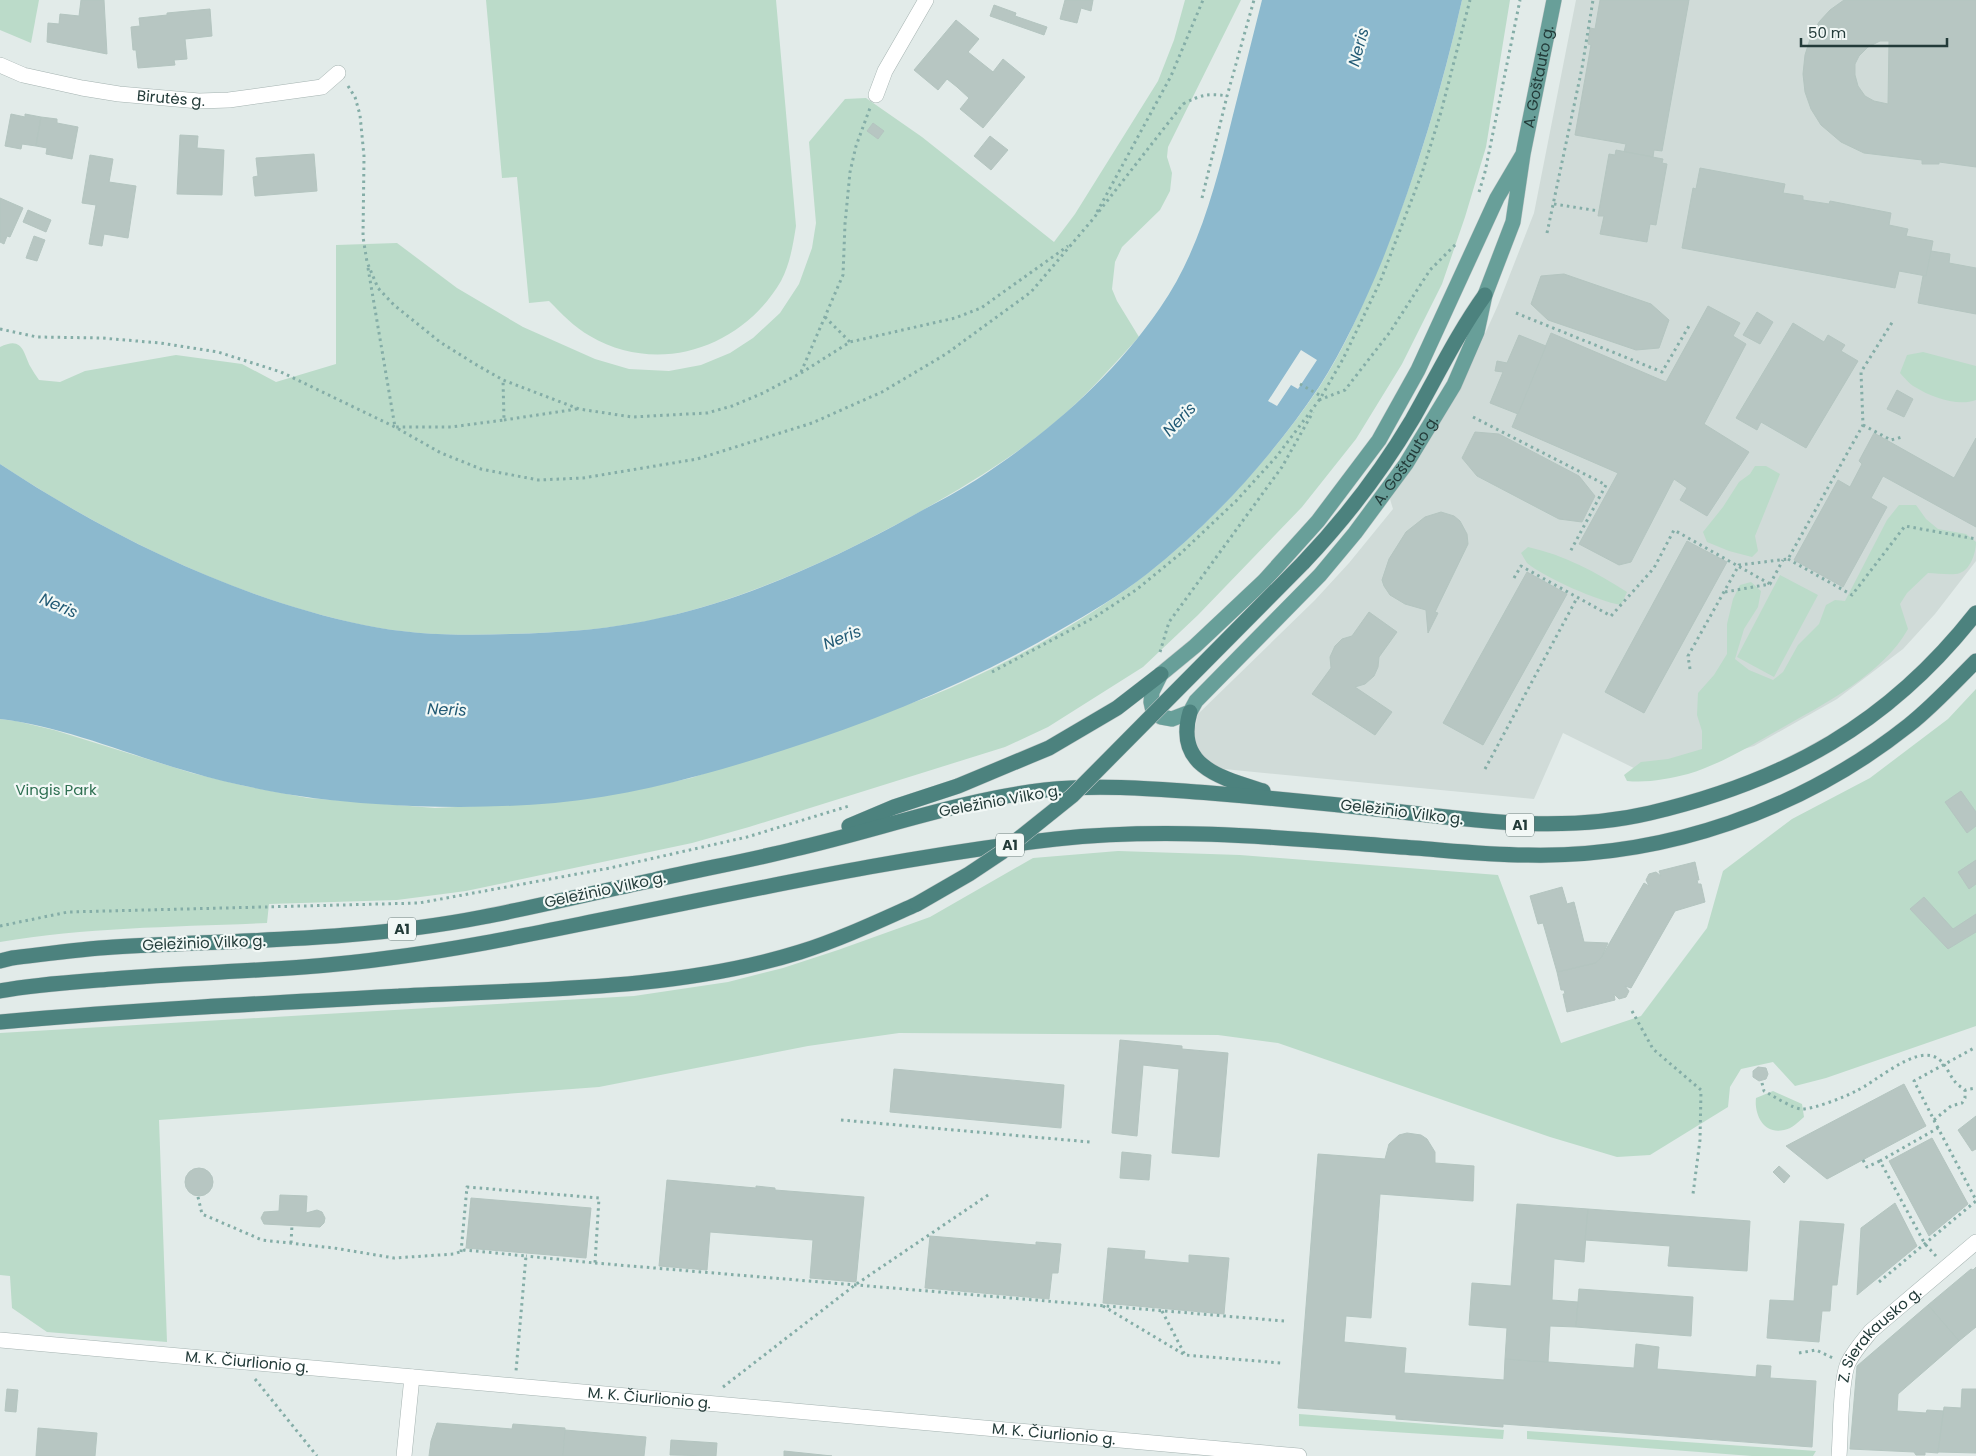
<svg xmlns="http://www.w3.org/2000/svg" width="1976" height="1456" font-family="Poppins,sans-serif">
  <rect width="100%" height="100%" fill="#e2ebe9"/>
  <polygon fill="#d0dbd8" points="1576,0 1976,0 1976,561 1935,614 1903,649 1837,699 1754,746 1650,776 1563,733 1534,799 1224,769 1215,766 1206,760 1200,752 1196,744 1194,733 1198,714 1315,600 1349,563 1393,509 1390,499 1422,453 1462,385 1498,305 1534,213"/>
  <g fill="#bbdbc9">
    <polygon points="0,0 39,0 31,43 0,30"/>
    <path d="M 486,0 L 776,0 L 796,226 C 793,245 790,264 781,281 C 742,348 658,376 590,336 C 574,327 562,314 549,301 L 529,303 L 517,177 L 502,178 Z"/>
    <path d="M 1185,0 L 1241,0 L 1168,147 L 1167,157 L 1172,173 L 1170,191 L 1160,210 L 1122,247 L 1115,262 L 1112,289 L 1117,301 L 1139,337 C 1116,362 1094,387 1069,410 C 1025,450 974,481 923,510 C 842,555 756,595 666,617 C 615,629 561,633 508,634 C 460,636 411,635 363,625 C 233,597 111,537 0,464 L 0,347 C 22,336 23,351 30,366 C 33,371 36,376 39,380 L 60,382 L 85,371 L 176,355 L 242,364 L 276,382 L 336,364 L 336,245 L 397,243 L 457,288 L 523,327 L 595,359 L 629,369 L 669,371 L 701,365 L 730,353 L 753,338 L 780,313 L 799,284 L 812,248 L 816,223 L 809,142 L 845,99 L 866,98 L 922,137 L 1054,242 L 1075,214 L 1158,81 L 1174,40 Z"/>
    <path d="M 1462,0 L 1510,0 L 1486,147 L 1465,217 L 1442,284 L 1402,364 L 1356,439 L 1302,507 L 1198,615 L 1143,667 L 1048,727 L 1005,747 L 749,827 L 692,843 L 466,891 L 397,900 L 269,904 L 267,923 C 178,927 88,927 0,942 L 0,719 L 16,721 L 54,730 L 192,773 L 245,786 L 308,798 L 435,808 L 558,802 L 626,792 L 691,778 L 926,698 C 992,672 1059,635 1118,595 C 1192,545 1270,461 1320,386 C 1340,355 1356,321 1370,287 C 1411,194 1440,98 1462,0 Z"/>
    <path d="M 1923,352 L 1976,366 L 1976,400 C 1958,407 1931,397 1915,387 C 1909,384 1905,378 1900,373 L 1907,355 Z"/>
    <polygon points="1755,466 1766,466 1780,474 1755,536 1758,551 1752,557 1729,551 1707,542 1703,532 1723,507 1739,482 1750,474"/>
    <path d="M 1899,505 L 1916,505 L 1926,519 L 1938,529 L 1966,534 L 1976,542 C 1976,552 1971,569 1960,573 C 1952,576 1937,573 1928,573 L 1907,593 L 1900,604 L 1908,629 C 1883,674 1824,704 1780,729 C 1750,746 1721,764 1688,774 C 1667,779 1648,783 1627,781 L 1624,775 L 1641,762 L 1668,759 L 1702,749 L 1702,731 L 1697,715 L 1698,693 L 1714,675 L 1727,654 L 1727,624 L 1733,599 L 1740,585 L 1751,582 L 1761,591 L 1758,607 L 1744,629 L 1735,659 L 1749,670 L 1773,680 L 1783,672 L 1798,645 L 1819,624 L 1826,605 L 1835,600 L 1845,601 L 1887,520 Z"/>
    <path d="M 1528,547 C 1564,555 1596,572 1627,592 L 1621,605 C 1598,601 1545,578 1527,563 C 1525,560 1523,556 1521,553 Z"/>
    <polygon points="1780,575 1818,595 1774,677 1737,657"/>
    <polygon points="1976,689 1976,1026 1826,1078 1795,1086 1773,1062 1741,1069 1730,1087 1728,1107 1650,1155 1617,1157 1550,1137 1278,1043 1218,1035 899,1033 808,1046 599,1087 159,1120 167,1342 47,1332 12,1308 10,1276 0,1275 0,1033 634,996 728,982 783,968 838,950 930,917 1033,858 1118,851 1240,855 1498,875 1561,1043 1641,1016 1707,928 1723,871 1792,819 1870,778 1948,719"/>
    <path d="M 1773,1091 L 1802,1104 L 1804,1117 C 1798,1122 1792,1129 1784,1130 C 1764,1135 1754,1115 1756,1098 Z"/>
    <polygon points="1299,1414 1504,1430 1503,1439 1299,1426"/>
    <polygon points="1527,1431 1816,1451 1813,1456 1752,1456 1527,1439"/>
  </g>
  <path fill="#8cb9ce" d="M 1262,0 L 1462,0 C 1442,89 1416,176 1382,261 C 1364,304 1344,348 1319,387 C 1272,457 1213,522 1147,574 C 1120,595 1090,613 1060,630 C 973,681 880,719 784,750 C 710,774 632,796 555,803 C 495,808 435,808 376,804 C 313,800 251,790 190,772 C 129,755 63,726 0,719 L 0,464 C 109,536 235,598 364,625 C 412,635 461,636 510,634 C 561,633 613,629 664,617 C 749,598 836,558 912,516 C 933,504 956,493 976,480 C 1047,434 1112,378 1160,308 C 1199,252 1216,184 1232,119 C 1242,79 1252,40 1262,0 Z"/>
  <polygon fill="#e2ebe9" points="1301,350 1317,360 1298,389 1291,385 1277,406 1268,401"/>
  <g fill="#b7c6c2" stroke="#b4c5c0" fill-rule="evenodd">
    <polygon points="81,0 104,0 107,54 47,42 48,23 59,24 60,14 79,16"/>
    <polygon points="1065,0 1093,0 1091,11 1081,8 1077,23 1060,19"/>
    <polygon points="1600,0 1689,0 1662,151 1654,150 1653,157 1624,152 1626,144 1575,135 1591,45 1588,44 1590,28 1595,29"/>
    <path d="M 1844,0 L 1976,0 L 1976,167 L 1939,162 L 1939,164 L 1922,164 L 1922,160 L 1864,153 L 1841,142 L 1821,125 L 1811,109 L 1805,92 L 1803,74 L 1805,55 L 1811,36 L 1819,22 L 1830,10 ZM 1880,41 L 1889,41 L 1888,104 L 1874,101 L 1865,96 L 1858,86 L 1855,75 L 1855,64 L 1859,56 L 1868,47 Z"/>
    <polygon points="994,5 1016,13 1015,16 1047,27 1044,35 990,16"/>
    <polygon points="210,9 212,36 185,39 187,59 174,60 175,65 138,68 136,50 133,50 131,27 140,26 139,18 167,15 167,13"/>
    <polygon points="956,20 979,39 968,52 993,72 1003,59 1025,77 983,128 960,109 969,98 957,87 947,79 938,90 914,70"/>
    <polygon points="11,114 25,117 25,114 41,117 36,146 22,144 21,149 5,146"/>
    <polygon points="41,117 57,119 57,123 78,127 72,159 46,154 47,148 36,146"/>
    <polygon points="873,123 884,131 878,139 867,131"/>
    <polygon points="180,135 198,136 197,148 224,150 222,195 177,194"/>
    <polygon points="990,136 1008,150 991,170 974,156"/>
    <polygon points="1616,150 1663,159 1662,163 1667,164 1656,225 1650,224 1647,242 1600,234 1604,216 1598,216 1609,154 1615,155"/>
    <polygon points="314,154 317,191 255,196 253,177 258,176 256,158"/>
    <polygon points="90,155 113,159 109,182 136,186 128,238 104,234 102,246 89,244 96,205 82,203"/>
    <polygon points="1700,168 1785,184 1783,193 1803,196 1803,200 1829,204 1830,201 1891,213 1889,225 1908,229 1906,236 1933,241 1926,276 1899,271 1895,288 1682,248 1693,188 1696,189"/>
    <polygon points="0,198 23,208 10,237 7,236 4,244 0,242"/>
    <polygon points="28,210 51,220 46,232 23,222"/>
    <polygon points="34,236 45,240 37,261 26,258"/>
    <polygon points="1931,251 1950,254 1949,263 1976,268 1976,314 1918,303 1923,276 1926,276"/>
    <polygon points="1564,274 1651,304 1669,320 1659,348 1636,350 1548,320 1531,304 1541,276"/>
    <polygon points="1708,306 1740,323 1733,336 1746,344 1704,424 1749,452 1707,516 1680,500 1687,488 1674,479 1631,562 1619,565 1579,544 1618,473 1512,427 1551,333 1666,382"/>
    <polygon points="1757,312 1773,322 1760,344 1743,335"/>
    <polygon points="1793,323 1824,342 1828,335 1845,345 1841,351 1858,361 1806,448 1761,422 1757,430 1736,418"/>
    <polygon points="1519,335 1546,346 1518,414 1490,403 1503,372 1495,371 1497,361 1507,363"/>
    <polygon points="1897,390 1913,399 1904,417 1887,409"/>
    <polygon points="1475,432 1499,434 1579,476 1595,496 1582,522 1559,519 1477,476 1462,458"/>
    <polygon points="1874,433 1954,478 1976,438 1976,527 1883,476 1871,498 1887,507 1843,587 1794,560 1838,480 1850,487 1862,464 1859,461"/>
    <polygon points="1441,512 1454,516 1460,521 1467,534 1468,544 1435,612 1438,613 1428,633 1426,610 1405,604 1390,595 1384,586 1382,580 1389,559 1406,532 1425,517"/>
    <polygon points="1687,541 1727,562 1644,713 1605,692"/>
    <polygon points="1527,572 1567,594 1483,745 1443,723"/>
    <polygon points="1369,612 1397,632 1379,657 1378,667 1374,676 1365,684 1355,687 1392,712 1375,735 1312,694 1331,668 1330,657 1335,646 1342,639 1352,636"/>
    <polygon points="1961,791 1976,812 1976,826 1967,833 1945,802"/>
    <polygon points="1976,860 1976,884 1969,889 1958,872"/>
    <polygon points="1695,862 1699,880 1697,880 1698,884 1701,884 1705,902 1675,911 1631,988 1625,986 1629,991 1626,997 1619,999 1614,994 1615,1000 1567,1012 1563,994 1565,994 1564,990 1561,990 1557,972 1595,963 1601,958 1644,883 1649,886 1646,880 1649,874 1656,872 1661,876 1659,871"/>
    <polygon points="1562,887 1567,904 1574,902 1584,942 1608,943 1601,958 1595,963 1557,972 1543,923 1538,924 1530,896"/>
    <polygon points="1924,897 1953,929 1976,914 1976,932 1948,949 1910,909"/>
    <polygon points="1120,1040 1182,1046 1182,1049 1228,1053 1219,1157 1172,1153 1179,1069 1143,1065 1137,1136 1112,1133"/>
    <polygon points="1758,1067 1766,1068 1768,1074 1766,1079 1759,1081 1753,1077 1753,1071"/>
    <polygon points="894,1069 1064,1085 1061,1128 890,1112"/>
    <polygon points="1904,1084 1926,1126 1827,1179 1786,1146"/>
    <polygon points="1976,1116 1976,1149 1972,1151 1958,1130"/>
    <polygon points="1407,1133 1421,1135 1427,1139 1435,1152 1435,1163 1474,1166 1473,1201 1380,1194 1371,1318 1346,1316 1344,1342 1406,1348 1404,1373 1504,1380 1505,1359 1634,1368 1636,1344 1659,1347 1657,1369 1756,1377 1757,1365 1771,1366 1770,1378 1816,1381 1812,1447 1503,1424 1503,1427 1396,1419 1396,1415 1298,1408 1318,1154 1385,1159 1389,1144 1399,1135"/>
    <polygon points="1932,1138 1968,1204 1929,1236 1889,1161"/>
    <polygon points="1122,1152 1151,1155 1149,1180 1120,1178"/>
    <polygon points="1779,1166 1790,1176 1784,1183 1773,1172"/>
    <circle cx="199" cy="1182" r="14"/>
    <polygon points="667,1180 756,1188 756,1186 775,1188 775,1190 864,1197 856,1282 810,1278 813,1240 710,1232 707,1270 659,1266"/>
    <polygon points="280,1195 307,1196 306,1213 317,1210 322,1212 325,1218 324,1223 320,1227 264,1224 261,1218 264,1212 279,1211"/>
    <polygon points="471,1198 591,1208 586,1258 466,1248"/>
    <polygon points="1895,1203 1917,1246 1857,1295 1861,1228"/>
    <polygon points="1517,1204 1588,1209 1584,1262 1554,1259 1552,1300 1578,1302 1576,1327 1550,1326 1548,1362 1505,1359 1507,1328 1469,1325 1472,1283 1511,1286"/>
    <polygon points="1588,1209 1750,1221 1747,1271 1668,1266 1670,1246 1585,1240"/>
    <polygon points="1800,1221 1844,1224 1837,1285 1832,1285 1830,1311 1822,1311 1819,1342 1767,1338 1770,1300 1794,1301"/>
    <polygon points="930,1236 1036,1245 1036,1242 1061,1244 1058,1273 1052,1273 1049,1299 925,1288"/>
    <polygon points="1108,1248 1145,1251 1144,1259 1189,1263 1189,1255 1229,1258 1224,1314 1103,1303"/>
    <polygon points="1976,1267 1976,1327 1959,1341 1928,1305 1971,1269 1973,1270"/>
    <polygon points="1579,1289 1693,1297 1691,1336 1576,1327"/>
    <polygon points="1928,1305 1959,1341 1898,1394 1897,1411 1926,1413 1927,1410 1944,1411 1938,1453 1925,1452 1925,1455 1916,1455 1914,1452 1850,1449 1857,1366"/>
    <polygon points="7,1389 18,1390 16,1412 5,1411"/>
    <polygon points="1962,1389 1976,1389 1976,1453 1938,1452 1944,1407 1961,1408"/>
    <polygon points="437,1423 512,1429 513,1424 565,1428 563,1456 429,1456 431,1441"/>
    <polygon points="38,1428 97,1433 95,1456 36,1456"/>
    <polygon points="565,1430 646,1437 644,1456 563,1456"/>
    <polygon points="671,1440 717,1443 716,1456 670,1455"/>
    <polygon points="784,1451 832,1456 784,1456"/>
  </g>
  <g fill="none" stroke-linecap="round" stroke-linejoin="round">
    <defs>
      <g id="minor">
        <path id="s1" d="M 0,65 L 23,75 L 82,88 L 119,94 L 199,101 L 229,100 L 322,87 L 338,73"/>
        <polyline points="876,95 885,71 926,0"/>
        <path id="s2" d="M 0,1340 L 1299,1456"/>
        <polyline points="404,1456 412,1377"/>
        <path id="s3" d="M 1839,1456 C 1841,1433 1840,1382 1848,1363 C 1854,1351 1863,1341 1871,1331 L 1976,1242"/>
      </g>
      <g id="primary">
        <path id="s4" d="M 1523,154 L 1497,198 L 1418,370 L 1379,440 L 1318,521 L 1264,581 L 1195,646 L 1161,674 L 1152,692 L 1151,702 L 1153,711 L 1161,717 L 1172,719 L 1190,712 L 1196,701 L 1320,575 L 1355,533 L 1406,464 L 1454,385 L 1477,332 L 1485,295 L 1513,222 L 1523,154 L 1554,0"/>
      </g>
      <g id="trunk">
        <path d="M 1303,563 C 1345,519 1381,472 1412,420 C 1436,378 1457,334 1485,295"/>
        <path d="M 1190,712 C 1174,767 1222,778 1263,791"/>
        <polyline points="849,826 894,807 958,786 1049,748 1117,708 1161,674"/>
        <path d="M 0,961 L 12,958 C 46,954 80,949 114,947 C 238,940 361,941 483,917 C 540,906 597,892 654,880 C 701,869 748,861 795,849 C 878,830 960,800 1045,790 C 1100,784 1155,789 1210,793 C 1271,798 1333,804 1394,811 C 1479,821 1565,833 1650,813 C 1786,781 1889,724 1976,613"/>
        <path d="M 0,991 C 37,984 75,982 112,979 C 204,971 297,971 389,958 C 453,950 517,937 581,924 C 739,893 896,857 1056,839 C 1176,826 1295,839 1415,848 C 1453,851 1490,855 1528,855 C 1665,858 1802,810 1909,725 C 1933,706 1954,683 1976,661"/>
        <path d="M 0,1022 C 134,1010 268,1003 401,996 C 532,989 675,991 800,952 C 841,939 879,921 917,904"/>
      </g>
    </defs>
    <use href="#minor" stroke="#a5b3b1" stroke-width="16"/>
    <use href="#primary" stroke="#c1c8c8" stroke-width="16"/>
    <use href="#trunk" stroke="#c1c8c8" stroke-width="16"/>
    <g stroke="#84ada7" stroke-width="3" stroke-dasharray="2.5 4" stroke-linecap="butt">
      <polyline points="348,86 355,97 360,115 364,156 363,237 367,262 378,288 394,305 440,342 475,364 503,380 579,409 632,417 707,413 732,406 763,393 801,373 850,342 955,318 981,308 1068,246"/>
      <polyline points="1479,192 1485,172 1520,0"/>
      <polyline points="1202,198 1227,96 1254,0"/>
      <polyline points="1554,204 1599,211"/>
      <polyline points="1097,212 1171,76 1203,0"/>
      <polyline points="1547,233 1582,68 1593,0"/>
      <polyline points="368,268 395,427 451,427 504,420 503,380"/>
      <polyline points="1516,313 1662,372 1689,326"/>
      <polyline points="825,317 850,342"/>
      <path d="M 0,329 L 37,337 L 102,338 L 160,343 L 218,352 L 281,372 L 395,427 L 441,453 L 481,469 L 538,480 L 583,478 L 697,459 L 812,423 L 882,392 L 946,354 L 1031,292 L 1093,219 L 1183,104 C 1200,95 1208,93 1227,96"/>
      <polyline points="801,372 843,275 845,224 850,172 856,146 870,108"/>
      <polyline points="1300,384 1321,396"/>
      <polyline points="1319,400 1345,390 1390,332 1430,270 1456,244"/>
      <polyline points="1473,417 1606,485 1570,552"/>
      <polyline points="504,420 577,409"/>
      <polyline points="1863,425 1891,440 1902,437"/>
      <polyline points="1788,559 1852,595 1905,526 1976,539"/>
      <polyline points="1514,578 1521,566 1611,616 1654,568 1674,530 1770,584"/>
      <polyline points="1725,592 1770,584 1783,560"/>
      <polyline points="1160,652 1169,622 1282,467 1313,412"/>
      <polyline points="1690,669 1688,656 1739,565 1788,559 1863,425 1861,372 1893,321"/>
      <polyline points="992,672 1095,617 1136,590 1180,554 1236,501 1277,456 1320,399 1343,359 1380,282 1422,173 1441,112 1470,0"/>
      <polyline points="1485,769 1577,598"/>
      <polyline points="0,926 68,912 419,903 610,868 747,837 849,806"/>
      <polyline points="1632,1011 1653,1049 1701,1090 1700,1140 1693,1194"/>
      <path d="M 1762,1083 L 1764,1091 C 1772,1095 1793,1109 1802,1109 C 1814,1109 1845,1097 1856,1091 C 1876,1082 1913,1047 1935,1057 C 1945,1061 1949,1075 1956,1083 C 1959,1086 1963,1088 1965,1090 L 1976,1088"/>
      <polyline points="841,1120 1090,1142"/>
      <polyline points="1934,1120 1951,1106 1962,1103 1965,1098 1965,1090"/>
      <polyline points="1938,1128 1914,1081 1976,1047"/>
      <polyline points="1863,1160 1867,1167 1880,1161"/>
      <polyline points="198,1197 202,1214 262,1240 334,1248 394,1258 454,1254 465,1250 526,1256 516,1371"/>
      <polyline points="291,1243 292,1225"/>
      <polyline points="461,1252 467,1187 599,1198 595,1263 526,1256"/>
      <polyline points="1936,1256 1925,1244 1880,1161 1938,1128 1976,1200"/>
      <polyline points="595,1263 1284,1321"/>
      <polyline points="1879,1282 1976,1201"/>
      <polyline points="1103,1306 1185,1355 1281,1363"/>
      <polyline points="1162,1311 1185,1355"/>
      <polyline points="1799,1353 1816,1350 1833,1358"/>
      <polyline points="255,1379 317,1456"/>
      <polyline points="723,1387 855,1285 991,1193"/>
    </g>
    <use href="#minor" stroke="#fff" stroke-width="15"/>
    <use href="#primary" stroke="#689f99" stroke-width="15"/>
    <use href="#trunk" stroke="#4c827e" stroke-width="15"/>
    <defs>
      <polyline id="trunk-bridge" points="917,904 969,874 1002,852 1072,796 1303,563"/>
    </defs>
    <use href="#trunk-bridge" stroke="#c1c8c8" stroke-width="16" stroke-linecap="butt"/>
    <use href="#trunk-bridge" stroke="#4c827e" stroke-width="15"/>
  </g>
  <g text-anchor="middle" stroke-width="4.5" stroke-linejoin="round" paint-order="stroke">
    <g fill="#f2f8f6" stroke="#617472" stroke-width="1">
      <rect x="1506" y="813.5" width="28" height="23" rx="4"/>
      <rect x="996" y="833.5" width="28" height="23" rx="4"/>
      <rect x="388" y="917.5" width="28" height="23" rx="4"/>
    </g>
    <g font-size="14" font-weight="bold" fill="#233b39">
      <text x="1520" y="830">A1</text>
      <text x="1010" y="850">A1</text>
      <text x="402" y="934">A1</text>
    </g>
    <g font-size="15" fill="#233b39" stroke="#f2f8f6">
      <text dy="5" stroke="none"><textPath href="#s4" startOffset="1465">A. Goštauto g.</textPath></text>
      <text dy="5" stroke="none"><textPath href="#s1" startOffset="175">Birutės g.</textPath></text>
      <text dy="5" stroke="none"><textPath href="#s4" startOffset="1054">A. Goštauto g.</textPath></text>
      <text transform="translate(1000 801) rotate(-10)" y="5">Geležinio Vilko g.</text>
      <text transform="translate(1402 812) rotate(7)" y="5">Geležinio Vilko g.</text>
      <text transform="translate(605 890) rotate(-12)" y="5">Geležinio Vilko g.</text>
      <text transform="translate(204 943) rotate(-2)" y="5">Geležinio Vilko g.</text>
      <text dy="5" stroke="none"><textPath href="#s3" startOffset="135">Z. Sierakausko g.</textPath></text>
      <text dy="5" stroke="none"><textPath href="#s2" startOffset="248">M. K. Čiurlionio g.</textPath></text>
      <text dy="5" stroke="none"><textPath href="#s2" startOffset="652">M. K. Čiurlionio g.</textPath></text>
      <text dy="5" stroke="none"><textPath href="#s2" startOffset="1058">M. K. Čiurlionio g.</textPath></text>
    </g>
    <g font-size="15" fill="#2f7052" stroke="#f2f8f6">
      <text x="56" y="795">Vingis Park</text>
    </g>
    <g font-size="16" font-style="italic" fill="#205974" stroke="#f2f8f6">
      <text transform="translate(1358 47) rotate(-75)" y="6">Neris</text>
      <text transform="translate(1179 419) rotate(-46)" y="6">Neris</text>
      <text transform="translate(59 605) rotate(24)" y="6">Neris</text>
      <text transform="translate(842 637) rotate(-21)" y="6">Neris</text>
      <text transform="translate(447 709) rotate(2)" y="6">Neris</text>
    </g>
  </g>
  <path d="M1801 38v8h146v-8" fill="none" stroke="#233b39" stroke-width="2.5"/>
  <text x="1808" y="38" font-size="15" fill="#233b39" stroke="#f2f8f6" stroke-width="4" paint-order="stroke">50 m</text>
</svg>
